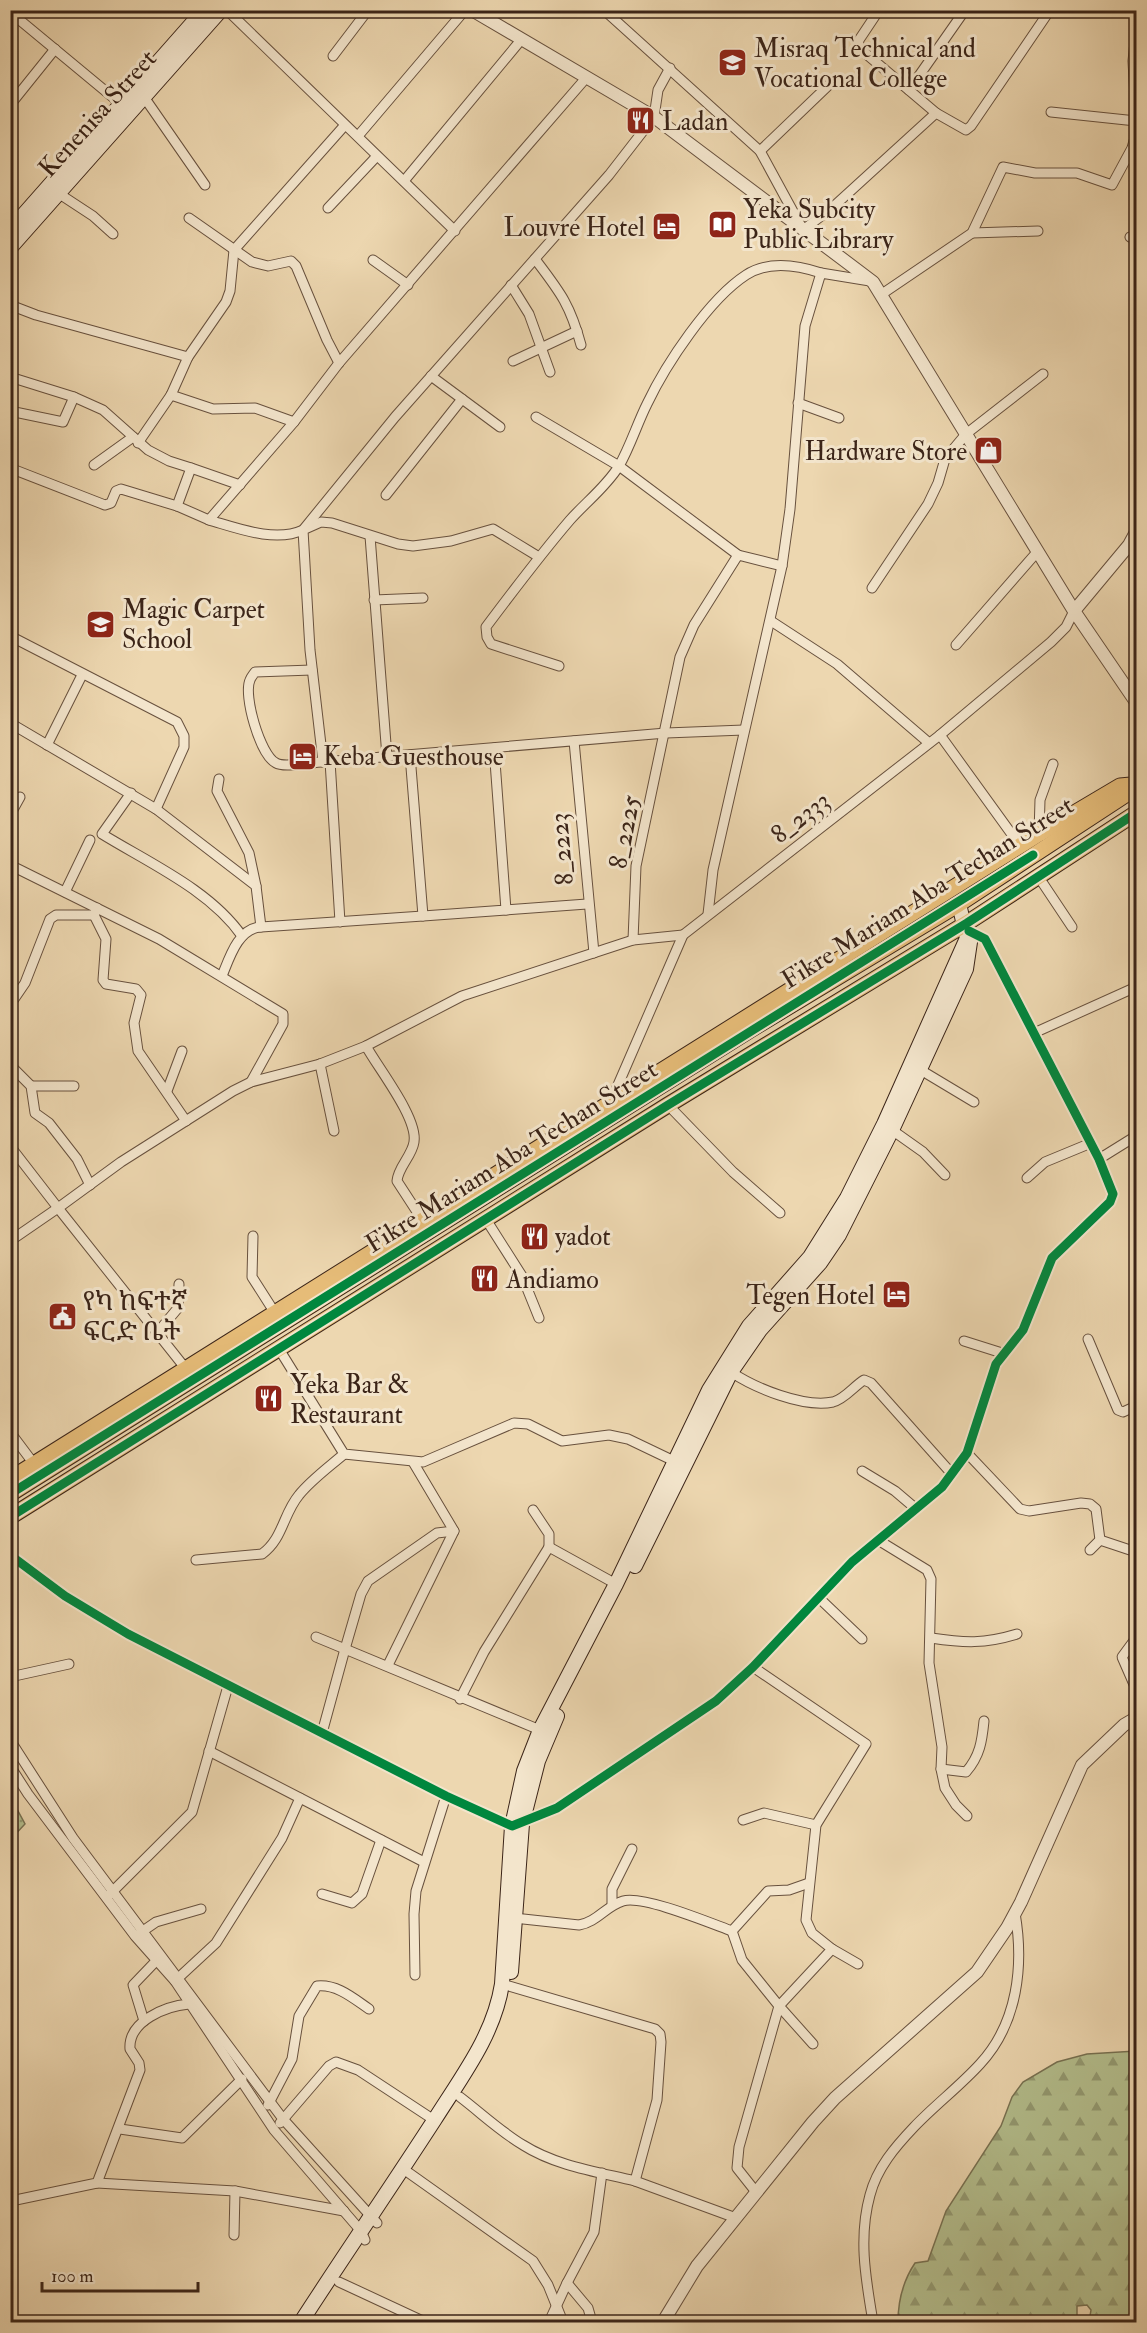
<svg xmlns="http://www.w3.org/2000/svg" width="1147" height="2333" font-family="'IM FELL Double Pica','Noto Serif Ethiopic',serif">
  <defs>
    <pattern id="forest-firs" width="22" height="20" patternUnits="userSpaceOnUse" patternTransform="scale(1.5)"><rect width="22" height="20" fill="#b4bf8e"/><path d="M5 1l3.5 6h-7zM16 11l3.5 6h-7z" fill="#949b73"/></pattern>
    <pattern id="park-dots" width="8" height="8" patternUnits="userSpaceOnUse" patternTransform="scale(1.5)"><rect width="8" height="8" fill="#b4bf8e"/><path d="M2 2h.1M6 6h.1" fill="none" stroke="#949b73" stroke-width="1.8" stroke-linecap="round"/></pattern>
  </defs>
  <rect width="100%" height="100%" fill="#edd7b0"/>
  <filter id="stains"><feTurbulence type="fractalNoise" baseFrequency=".00333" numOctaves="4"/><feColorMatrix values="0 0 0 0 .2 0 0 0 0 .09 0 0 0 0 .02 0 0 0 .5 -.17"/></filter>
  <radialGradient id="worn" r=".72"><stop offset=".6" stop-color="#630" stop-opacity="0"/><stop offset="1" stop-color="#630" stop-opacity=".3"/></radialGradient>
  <path fill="url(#forest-firs)" stroke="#787253" stroke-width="1.5" d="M 1136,2051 L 1136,2322 L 1089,2322 L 1091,2310 L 1087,2305 L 1077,2306 L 1077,2322 L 898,2322 C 898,2300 903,2281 915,2263 L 928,2261 L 946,2211 L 1001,2126 L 1012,2097 L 1023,2082 L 1057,2062 L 1087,2054 Z"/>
  <polygon fill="url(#park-dots)" stroke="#787253" stroke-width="1.5" points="11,1798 25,1824 11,1839 10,1839"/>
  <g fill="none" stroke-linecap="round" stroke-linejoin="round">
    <defs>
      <g id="minor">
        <polyline points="227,10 455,231"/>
        <polyline points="604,10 760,151 803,230 833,207 936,113 966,130 971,126 1050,10"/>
        <polyline points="879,10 859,40 858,47 936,113"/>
        <polyline points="10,12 121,104"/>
        <polyline points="1136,32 1133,61 1136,117"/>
        <polyline points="333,56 368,10"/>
        <path d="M 586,78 L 339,363 L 294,422 L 209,520 C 237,528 275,543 303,530 L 395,417 L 609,175 L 654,117 L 658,90 L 670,68"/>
        <polyline points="909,90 965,10"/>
        <polyline points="144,97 205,185"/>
        <polyline points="10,105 55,49"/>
        <polyline points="1051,112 1136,121"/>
        <polyline points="358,136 465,10"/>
        <polyline points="760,151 833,81"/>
        <polyline points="404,181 521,40"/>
        <polyline points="58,193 93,216 113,234"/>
        <polyline points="328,208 377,156"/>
        <polyline points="189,218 252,262 268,266 291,261 296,266 327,340 339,363"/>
        <polyline points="972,233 1038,231"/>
        <polyline points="1130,237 1136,240"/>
        <path d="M 535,259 C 560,292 570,304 581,345"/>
        <polyline points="373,260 408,285"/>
        <polyline points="511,285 529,314 550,372"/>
        <polyline points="882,294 972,233 1003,167 1035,173 1077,173 1112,185 1132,148 1136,134"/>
        <polyline points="10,305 36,315 188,357 226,302 230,291 234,250 345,125"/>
        <polyline points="513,361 577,331"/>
        <polyline points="431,376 500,427"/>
        <polyline points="10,377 74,397 103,410 148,450 169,461 191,468"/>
        <polyline points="171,395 213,409 255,408 294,422"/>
        <polyline points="798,403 839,418"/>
        <polyline points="10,411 63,422 74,397"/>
        <polyline points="536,417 619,466 738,555"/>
        <polyline points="138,443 171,395 188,357"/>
        <polyline points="94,465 133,437"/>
        <polyline points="10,468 105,505 111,503 116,491 121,489 177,506 209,520"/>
        <polyline points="386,495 462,399"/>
        <polyline points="177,506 191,468 240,485"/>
        <polyline points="370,536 387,757"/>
        <polyline points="539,557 493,529 451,541 413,546 398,544 332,523 321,522 303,530 310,650 323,762 666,733 744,730"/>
        <polyline points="872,588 928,504 938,483 945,459 966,434 1043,374"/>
        <polyline points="374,600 423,598"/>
        <polyline points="771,621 837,664 929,743"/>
        <polyline points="10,636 177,722 184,736 184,747 156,809"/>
        <polyline points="956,645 1038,551"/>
        <path d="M 559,666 L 491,644 L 487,637 L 486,627 C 513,591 540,555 570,520 C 586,502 606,487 619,466 C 630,447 637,424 647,404 C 666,364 709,299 746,275 C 769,260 797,265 821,273"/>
        <path d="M 312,670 L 255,672 C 253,675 251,677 250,680 C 243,695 260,755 276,763 C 284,768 313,762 323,762"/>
        <polyline points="10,723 156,809 256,886 261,927 423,916"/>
        <polyline points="940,735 1021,847"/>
        <polyline points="574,741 594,953"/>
        <polyline points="47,745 82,675"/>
        <polyline points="410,755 423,916 506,910 494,748"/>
        <polyline points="330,761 340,922"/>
        <polyline points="219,779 217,791 249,853 256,886"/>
        <path d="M 131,793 L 102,834 C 149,863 210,890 242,936"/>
        <polyline points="10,815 20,797"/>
        <polyline points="1039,834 1040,800 1053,764"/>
        <polyline points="10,865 159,939 283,1014 283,1024 251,1082"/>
        <polyline points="1038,876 1072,927"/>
        <polyline points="65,892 90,840"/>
        <polyline points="97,908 94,915 106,939 103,980 106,984 136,989 141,995 134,1023 138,1051 186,1121"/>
        <polyline points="506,910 587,904"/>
        <polyline points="708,914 713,870 782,566 790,509 805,326 821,273 870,281"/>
        <polyline points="633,940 636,866 680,657 694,625 738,555 782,566"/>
        <path d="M 222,976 C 229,959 238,928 261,927"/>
        <polyline points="10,1005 25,983 50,919 56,915 94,915"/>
        <polyline points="1034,1033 1136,987"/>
        <path d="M 366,1046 C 378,1068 418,1118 414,1142 C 412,1156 398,1167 397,1181 L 423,1221"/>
        <polyline points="320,1064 334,1131"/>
        <polyline points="10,1065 31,1086 35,1113 49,1123 77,1159 90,1185"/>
        <polyline points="919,1069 974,1102"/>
        <polyline points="31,1086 74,1086"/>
        <polyline points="167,1091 182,1051"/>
        <polyline points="611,1101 683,935 940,735 1051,642 1066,627 1074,611"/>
        <polyline points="668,1105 733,1172 780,1213"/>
        <polyline points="892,1130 923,1152 945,1175"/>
        <polyline points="10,1146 58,1208 121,1162 233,1091 251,1082 320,1064 366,1046 462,996 633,940 683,935"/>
        <polyline points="1099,1159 1136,1136"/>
        <polyline points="1027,1178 1045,1162 1091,1143"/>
        <polyline points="487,1221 522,1276 539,1318"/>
        <polyline points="253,1236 252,1277 275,1313"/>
        <polyline points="10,1241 58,1208 186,1369"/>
        <polyline points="158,1332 178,1308 179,1284"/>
        <polyline points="1088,1339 1118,1410 1123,1412 1136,1406"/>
        <polyline points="964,1341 1002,1353"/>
        <polyline points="279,1349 344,1454 423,1462 514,1423 528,1424 562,1441 609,1435 628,1439 674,1461"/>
        <path d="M 731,1372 C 755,1388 803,1408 833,1402 C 845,1399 854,1386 864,1380 L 871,1383 L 952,1474"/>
        <polyline points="10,1432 34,1464"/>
        <polyline points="967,1453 1020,1509 1029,1511 1081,1503 1090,1504 1096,1509 1100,1540"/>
        <polyline points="862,1471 895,1491 915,1508"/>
        <polyline points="533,1510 549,1534 549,1547"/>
        <polyline points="878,1540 927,1570 931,1579 929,1663 942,1747 941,1769 945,1788 956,1805 967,1816"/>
        <polyline points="1090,1550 1100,1540 1136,1552"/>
        <polyline points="10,1555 65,1596 128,1634 446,1796 512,1826 557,1808 716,1701 753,1667 852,1562 942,1487 967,1453 996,1364 1023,1330 1052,1258 1110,1202 1113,1194 1099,1159 985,939 969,931"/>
        <path d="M 196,1560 L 262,1554 C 283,1539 283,1514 299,1495 C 311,1480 329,1467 344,1454"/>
        <polyline points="818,1597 862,1639"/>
        <polyline points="316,1637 345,1649 361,1594 368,1581 437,1533 454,1531"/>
        <path d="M 931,1638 C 965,1643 984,1644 1017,1634"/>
        <polyline points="1136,1638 1122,1657 1136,1689"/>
        <polyline points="388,1665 454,1531 413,1462"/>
        <polyline points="753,1667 866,1744 816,1825 806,1920 812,1933 832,1949 779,2006 813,2044"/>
        <polyline points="10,1677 69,1664"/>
        <polyline points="460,1699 484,1652 549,1547 616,1584"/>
        <polyline points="322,1733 345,1649 540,1730"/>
        <polyline points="10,1740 73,1838 283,2119 377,2223"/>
        <polyline points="209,1751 424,1862"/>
        <polyline points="10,1766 28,1794 135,1936 175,1981 274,2130 361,2231 365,2240"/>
        <path d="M 941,1769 L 966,1772 C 980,1756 982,1741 984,1721"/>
        <polyline points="743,1820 764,1813 816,1825"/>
        <polyline points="110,1894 192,1812 228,1686"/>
        <polyline points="322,1894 352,1903 362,1894 381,1840"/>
        <polyline points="612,1904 612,1889 632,1849"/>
        <path d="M 514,1918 L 579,1925 C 597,1922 606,1906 623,1901 C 643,1895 710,1923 732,1931"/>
        <polyline points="732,1931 742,1960 779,2006 739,2147 737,2168 756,2192"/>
        <polyline points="732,1931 768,1891 789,1890 809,1883"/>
        <polyline points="140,1933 156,1922 201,1909"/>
        <polyline points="832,1949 858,1964"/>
        <polyline points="415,1975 414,1914 416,1891 446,1796"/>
        <polyline points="175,1981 216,1943 282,1838 300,1798"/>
        <polyline points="502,1984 655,2029 660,2034 661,2042 657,2100 635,2181 736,2218"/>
        <polyline points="144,2021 133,1985 156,1961"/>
        <path d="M 460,2097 C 481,2113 501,2132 523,2145 C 556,2166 598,2172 635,2181"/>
        <path d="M 268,2105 L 292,2059 L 299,2016 L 317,1986 C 337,1984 353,1998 369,2009"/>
        <polyline points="280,2123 329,2066 336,2062 358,2070 434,2120"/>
        <polyline points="120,2129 182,2138 242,2079"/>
        <polyline points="409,2173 533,2261 548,2285 563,2322"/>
        <polyline points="97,2183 235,2191 344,2211"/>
        <path d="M 11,2201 L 97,2183 L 140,2070 L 139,2063 L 130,2049 C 128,2021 166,2006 189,2004"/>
        <polyline points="234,2235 235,2191"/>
        <polyline points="339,2282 425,2322"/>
        <polyline points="567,2283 594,2232 602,2173"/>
        <polyline points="549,2322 567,2283 588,2308 592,2322"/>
        <path d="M 873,2322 C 866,2280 858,2238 870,2195 C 877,2168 895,2147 914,2127 C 935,2105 960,2086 980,2064 C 1018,2023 1024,1965 1015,1913"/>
      </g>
      <g id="tertiary">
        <polyline points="472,10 654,117 873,282 1074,611 1136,702"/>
        <polyline points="1074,611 1129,545 1136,532"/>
        <polyline points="663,2322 697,2266 813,2122 835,2098 977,1972 1007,1928 1021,1902 1082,1765 1124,1725 1136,1718"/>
      </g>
      <g id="secondary">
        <polyline points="10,230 204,10"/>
        <polyline points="10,248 221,10"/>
        <polyline points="635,1566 731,1372 760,1330 820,1263 839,1235 892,1130 966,969 970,942"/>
        <polyline points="511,1972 522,1824 538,1761 557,1716"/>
        <path d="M 301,2322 C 345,2254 391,2187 435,2119 C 462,2076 494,2035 502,1984 L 512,1826 L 524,1771 L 540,1730 L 616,1584 L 709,1390 L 749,1326 L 810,1257 L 847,1198 L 884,1124 L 967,938 L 959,904"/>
      </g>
      <g id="primary">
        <polyline points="10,1479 1039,834 1120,786 1131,785"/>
        <polyline points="10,1494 750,1030 959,904 1136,788"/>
        <polyline points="10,1517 668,1105 967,923 1136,813"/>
      </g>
    </defs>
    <use href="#minor" stroke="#68513e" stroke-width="11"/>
    <use href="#tertiary" stroke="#68513e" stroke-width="14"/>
    <use href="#secondary" stroke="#3b2418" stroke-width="16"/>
    <use href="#primary" stroke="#3b2418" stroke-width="17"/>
    <use href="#minor" stroke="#f3e5cc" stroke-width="9"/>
    <use href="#tertiary" stroke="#f3e5cc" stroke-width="12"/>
    <use href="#secondary" stroke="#f3e5cc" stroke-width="14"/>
    <use href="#primary" stroke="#e6bc78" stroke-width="15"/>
    <defs>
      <g id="cycleway">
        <polyline points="10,1494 1033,855"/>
        <polyline points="10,1517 668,1105 967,923 1136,813"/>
        <polyline points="10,1555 65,1596 128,1634 446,1796 512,1826 557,1808 716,1701 753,1667 852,1562 942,1487 967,1453 996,1364 1023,1330 1052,1258 1110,1202 1113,1194 1099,1159 985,939 969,931"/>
      </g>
    </defs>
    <use href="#cycleway" stroke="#f3e5cc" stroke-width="13"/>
    <use href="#cycleway" stroke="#00873e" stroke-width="9"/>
  </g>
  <defs>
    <symbol id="university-square" viewBox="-11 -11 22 22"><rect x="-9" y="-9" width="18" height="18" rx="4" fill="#8f2418" stroke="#f3e5cc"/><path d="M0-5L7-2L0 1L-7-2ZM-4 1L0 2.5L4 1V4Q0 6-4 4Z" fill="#fff"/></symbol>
    <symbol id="restaurant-square" viewBox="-11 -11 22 22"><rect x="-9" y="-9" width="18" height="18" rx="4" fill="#8f2418" stroke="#f3e5cc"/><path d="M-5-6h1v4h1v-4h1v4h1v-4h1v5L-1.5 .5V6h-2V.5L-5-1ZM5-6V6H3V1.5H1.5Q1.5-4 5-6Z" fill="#fff"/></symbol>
    <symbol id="library-square" viewBox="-11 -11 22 22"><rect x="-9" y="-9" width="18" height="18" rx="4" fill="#8f2418" stroke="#f3e5cc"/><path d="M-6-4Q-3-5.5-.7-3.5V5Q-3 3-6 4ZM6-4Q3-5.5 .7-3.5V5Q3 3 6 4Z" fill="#fff"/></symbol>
    <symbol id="hotel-square" viewBox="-11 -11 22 22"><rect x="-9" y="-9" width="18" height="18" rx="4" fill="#8f2418" stroke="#f3e5cc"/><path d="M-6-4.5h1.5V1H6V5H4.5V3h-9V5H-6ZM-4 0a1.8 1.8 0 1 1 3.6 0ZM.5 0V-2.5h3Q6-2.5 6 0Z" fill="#fff"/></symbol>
    <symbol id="shop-square" viewBox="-11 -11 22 22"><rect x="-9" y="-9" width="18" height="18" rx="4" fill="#8f2418" stroke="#f3e5cc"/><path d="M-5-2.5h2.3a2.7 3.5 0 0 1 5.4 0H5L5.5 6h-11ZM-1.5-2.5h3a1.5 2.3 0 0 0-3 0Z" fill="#fff"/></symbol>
    <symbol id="school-square" viewBox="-11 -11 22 22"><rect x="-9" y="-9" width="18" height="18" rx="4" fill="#8f2418" stroke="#f3e5cc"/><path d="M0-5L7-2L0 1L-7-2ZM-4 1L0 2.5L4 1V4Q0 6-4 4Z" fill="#fff"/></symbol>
    <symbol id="civic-square" viewBox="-11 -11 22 22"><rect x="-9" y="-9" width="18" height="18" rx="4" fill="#8f2418" stroke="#f3e5cc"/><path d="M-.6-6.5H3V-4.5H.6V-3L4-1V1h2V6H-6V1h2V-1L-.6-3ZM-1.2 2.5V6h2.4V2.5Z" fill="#fff"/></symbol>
  </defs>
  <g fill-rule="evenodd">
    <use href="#university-square" x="716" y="46" width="33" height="33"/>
    <use href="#restaurant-square" x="624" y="104" width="33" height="33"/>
    <use href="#library-square" x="706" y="208" width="33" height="33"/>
    <use href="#hotel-square" x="650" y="210" width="33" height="33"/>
    <use href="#shop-square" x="972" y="434" width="33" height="33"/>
    <use href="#school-square" x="84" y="608" width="33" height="33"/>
    <use href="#hotel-square" x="286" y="740" width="33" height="33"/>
    <use href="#restaurant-square" x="518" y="1220" width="33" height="33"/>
    <use href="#restaurant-square" x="468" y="1262" width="33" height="33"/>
    <use href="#hotel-square" x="880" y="1278" width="33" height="33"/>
    <use href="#civic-square" x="46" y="1300" width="33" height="33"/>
    <use href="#restaurant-square" x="252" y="1382" width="33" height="33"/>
  </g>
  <g text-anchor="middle" stroke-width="6" stroke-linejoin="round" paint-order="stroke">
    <g font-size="26" fill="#3b2418" stroke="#f3e5cc" text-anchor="start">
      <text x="754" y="57">Misraq Technical and<tspan x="754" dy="30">Vocational College</tspan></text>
      <text x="662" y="130">Ladan</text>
      <text x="743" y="218">Yeka Subcity<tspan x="743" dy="30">Public Library</tspan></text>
      <text x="645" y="236" text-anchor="end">Louvre Hotel</text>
      <text x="967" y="460" text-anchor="end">Hardware Store</text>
      <text x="122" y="618">Magic Carpet<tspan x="122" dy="30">School</tspan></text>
      <text x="323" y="765">Keba Guesthouse</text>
      <text x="555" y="1245">yadot</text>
      <text x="506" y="1288">Andiamo</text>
      <text x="875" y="1304" text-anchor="end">Tegen Hotel</text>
      <text x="83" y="1310">የካ ከፍተኛ<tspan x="83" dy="30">ፍርድ ቤት</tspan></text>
      <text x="290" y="1393">Yeka Bar &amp;<tspan x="290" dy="30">Restaurant</tspan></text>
    </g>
    <g font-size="26" fill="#3b2418" stroke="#f3e5cc">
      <text transform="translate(97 113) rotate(-48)" y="9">Kenenisa Street</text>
      <text transform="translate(800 817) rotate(-38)" y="9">8_2333</text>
      <text transform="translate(624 832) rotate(-79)" y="9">8_2225</text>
      <text transform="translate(561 849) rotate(-95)" y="9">8_2223</text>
      <text transform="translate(927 892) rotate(-32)" y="9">Fikre Mariam Aba Techan Street</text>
      <text transform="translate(511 1156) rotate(-32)" y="9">Fikre Mariam Aba Techan Street</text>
    </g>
  </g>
  <rect width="1147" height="2333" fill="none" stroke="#edd7b0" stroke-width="36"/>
  <rect x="12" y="12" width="1123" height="2309" fill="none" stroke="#3b2418" stroke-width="3"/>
  <rect x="18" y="18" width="1111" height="2297" fill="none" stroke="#3b2418" stroke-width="1.5"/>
  <path d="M42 2282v9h156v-9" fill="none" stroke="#3b2418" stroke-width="3"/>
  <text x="51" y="2282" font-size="18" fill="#3b2418" stroke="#f3e5cc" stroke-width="4.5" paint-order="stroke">100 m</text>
  <rect width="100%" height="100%" filter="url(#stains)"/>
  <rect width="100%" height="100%" fill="url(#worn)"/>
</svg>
